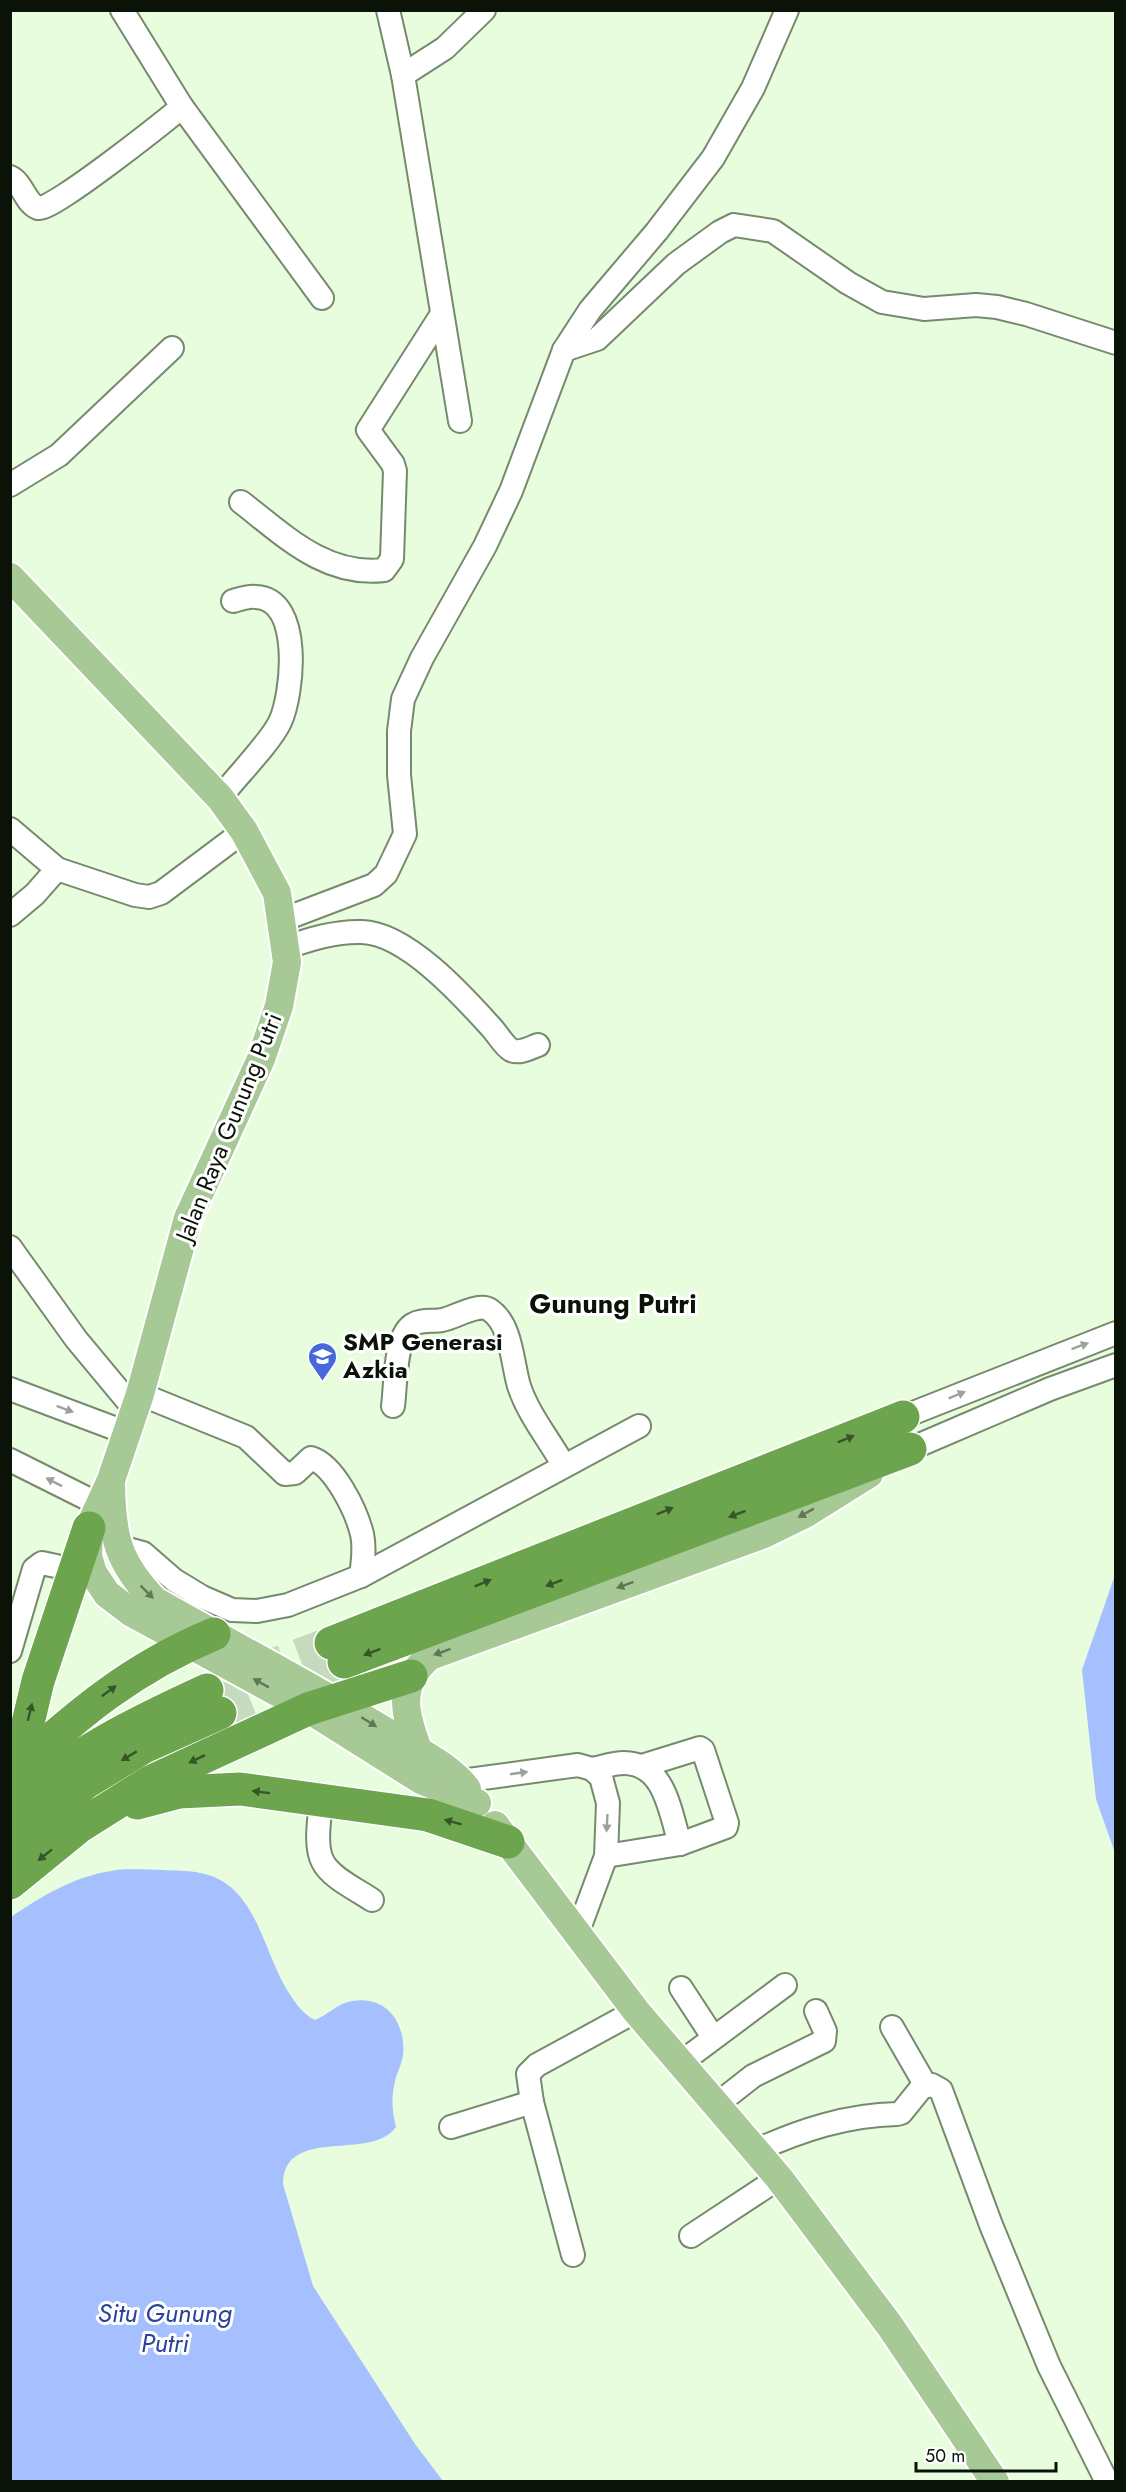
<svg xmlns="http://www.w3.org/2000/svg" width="1126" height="2492" font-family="Jost,sans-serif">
  <rect width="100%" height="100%" fill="#e7fddd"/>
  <g fill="#a6bfff">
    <polygon points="1115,1575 1115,1853 1096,1799 1082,1670"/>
    <path d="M 163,1870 C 175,1871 188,1870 200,1873 C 256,1883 262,1949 287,1990 C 295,2002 302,2014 315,2020 C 328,2015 338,2003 352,2001 C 386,1995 406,2022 403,2055 C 402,2064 397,2072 395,2081 C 391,2097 392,2112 396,2127 C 372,2162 284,2125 283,2184 L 313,2286 L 415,2444 L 443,2481 L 11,2481 L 11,1917 C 42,1896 73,1877 111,1871 C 128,1868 146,1870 163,1870 Z"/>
  </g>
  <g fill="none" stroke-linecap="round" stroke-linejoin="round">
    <g stroke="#c6dabd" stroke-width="33" stroke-dasharray="33 16" stroke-linecap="butt">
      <polyline points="207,1690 331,1643"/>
      <polyline points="220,1713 344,1662"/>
    </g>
    <defs>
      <g id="minor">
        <polyline points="388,10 403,75 460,421"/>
        <polyline points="403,75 445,48 484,10"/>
        <polyline points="182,107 322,298"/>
        <path d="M 10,177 C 23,183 25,203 38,208 C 51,212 165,121 182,107 L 122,10"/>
        <polyline points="564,350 597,339 676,264 720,232 734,225 773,231 848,283 882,302 924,309 976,305 997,307 1026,314 1116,343"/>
        <polyline points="10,485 59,455 172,348"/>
        <path d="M 241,502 C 284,535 325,577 384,570 L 392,559 L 395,471 L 393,464 L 368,430 L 442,314"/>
        <path d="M 220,798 C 235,778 270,743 280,722 C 293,694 303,599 256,597 C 249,596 240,599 233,601"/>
        <polyline points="10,829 57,869 135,895 149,897 161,893 244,831"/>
        <polyline points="10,915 35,894 57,869"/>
        <polyline points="282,920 374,885 386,874 405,834 399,775 399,731 403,699 422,658 485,546 511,491 564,350 590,310 657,231 713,158 753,88 787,10"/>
        <path d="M 285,948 C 310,939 336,931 362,932 C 406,933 462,995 490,1026 C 497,1033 504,1046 511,1050 C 519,1054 530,1048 538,1045"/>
        <polyline points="10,1247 76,1339 135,1410"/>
        <polyline points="10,1389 127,1433"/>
        <path d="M 140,1394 L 246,1437 L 285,1474 L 295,1473 L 311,1458 C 334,1465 356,1510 362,1534 C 365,1547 363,1562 361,1576"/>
        <path d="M 393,1406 C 396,1385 394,1334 414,1324 C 423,1319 433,1322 442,1320 C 454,1318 479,1302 490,1310 C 512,1325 512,1363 519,1386 C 529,1416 549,1439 564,1466"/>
        <polyline points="903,1417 1116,1333"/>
        <polyline points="910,1449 1050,1389 1116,1365"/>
        <polyline points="10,1460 98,1504"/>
        <polyline points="117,1546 143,1553 174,1580 202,1597 232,1610 257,1611 288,1605 361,1576 639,1426"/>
        <polyline points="10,1651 34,1569 42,1563 74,1570"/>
        <path d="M 592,1769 C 602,1767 614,1763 624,1763 C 665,1763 670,1812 680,1844"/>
        <polyline points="461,1781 578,1765 592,1769 601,1777 608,1803 606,1856 577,1934"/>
        <path d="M 321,1800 C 320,1817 314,1846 323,1862 C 331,1878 358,1890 372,1900"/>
        <polyline points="606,1856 680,1844 726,1827 727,1823 703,1750 700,1748 642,1766"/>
        <polyline points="681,1988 713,2037"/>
        <polyline points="892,2027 926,2086"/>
        <polyline points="679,2064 785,1985"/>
        <polyline points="716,2105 753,2076 824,2041 825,2031 816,2011"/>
        <polyline points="451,2127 532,2102"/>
        <path d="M 755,2151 C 801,2130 847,2115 897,2114 L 901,2113 L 922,2087 L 932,2085 L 941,2090 L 991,2225 L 1049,2366 L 1107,2482"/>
        <polyline points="691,2236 779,2178"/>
        <polyline points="573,2255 532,2102 528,2074 537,2065 636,2011"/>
      </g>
      <g id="major">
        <polyline points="10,577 220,798 244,831 277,893 287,962 279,1006 261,1059 188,1218 140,1394 111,1480 89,1528 88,1556 93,1573 107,1594 132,1613 308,1709 421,1780 477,1803"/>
        <path d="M 111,1486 C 112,1537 118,1563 155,1601 C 234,1646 315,1688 393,1736 C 417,1751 450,1766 467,1789"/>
        <path d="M 419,1752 C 405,1716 395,1685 430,1656 L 764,1534 L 805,1514 L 869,1474"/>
        <polyline points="495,1825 636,2011 779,2178 890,2326 995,2482"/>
      </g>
      <g id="highway">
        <polyline points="331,1643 903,1417"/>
        <polyline points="344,1662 910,1449"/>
        <polyline points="17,1769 38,1681 89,1528"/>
        <path d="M 14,1772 C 78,1714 132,1668 214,1634"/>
        <polyline points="137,1803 179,1792 240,1789 428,1815 508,1842"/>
        <path d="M 10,1808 C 68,1756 137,1722 207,1690"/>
        <polyline points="10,1848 85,1783 144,1747 220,1713"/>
        <polyline points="10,1883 80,1826 150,1782 308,1709 411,1676"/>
      </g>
    </defs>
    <use href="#minor" stroke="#768a6d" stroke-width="26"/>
    <use href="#major" stroke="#fff" stroke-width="32"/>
    <use href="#highway" stroke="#fff" stroke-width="36"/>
    <use href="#minor" stroke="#fff" stroke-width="22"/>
    <use href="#major" stroke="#a7c995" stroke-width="28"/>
    <use href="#highway" stroke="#6da54f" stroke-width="33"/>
  </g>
  <defs><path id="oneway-solid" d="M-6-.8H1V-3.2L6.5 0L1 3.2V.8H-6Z" transform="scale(1.5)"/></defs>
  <g fill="#9da19c">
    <use href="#oneway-solid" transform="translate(1080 1346) rotate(-20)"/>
    <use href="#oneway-solid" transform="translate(957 1395) rotate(-22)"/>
    <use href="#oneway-solid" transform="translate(65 1409) rotate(21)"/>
    <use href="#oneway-solid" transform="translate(54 1482) rotate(-153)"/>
    <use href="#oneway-solid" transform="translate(519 1773) rotate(-8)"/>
    <use href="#oneway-solid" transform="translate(607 1823) rotate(93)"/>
  </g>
  <g fill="#375528">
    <use href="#oneway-solid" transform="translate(846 1439) rotate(-22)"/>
    <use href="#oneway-solid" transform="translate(665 1511) rotate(-22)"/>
    <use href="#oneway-solid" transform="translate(737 1514) rotate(159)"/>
    <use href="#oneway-solid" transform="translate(483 1583) rotate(-22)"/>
    <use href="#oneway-solid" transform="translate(554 1583) rotate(159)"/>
    <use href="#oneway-solid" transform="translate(372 1652) rotate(159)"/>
    <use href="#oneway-solid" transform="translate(109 1691) rotate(-36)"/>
    <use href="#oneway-solid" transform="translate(30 1712) rotate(-76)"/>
    <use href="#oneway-solid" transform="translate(129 1756) rotate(149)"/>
    <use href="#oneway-solid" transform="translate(197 1759) rotate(154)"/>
    <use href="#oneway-solid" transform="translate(261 1792) rotate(-173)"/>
    <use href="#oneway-solid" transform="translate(453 1822) rotate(-165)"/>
    <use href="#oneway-solid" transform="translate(45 1855) rotate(141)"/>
  </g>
  <g fill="#617756">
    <use href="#oneway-solid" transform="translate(806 1513) rotate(151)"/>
    <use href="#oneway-solid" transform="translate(625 1585) rotate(160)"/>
    <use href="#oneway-solid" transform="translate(147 1592) rotate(45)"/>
    <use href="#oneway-solid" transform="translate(442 1652) rotate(160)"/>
    <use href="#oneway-solid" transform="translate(261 1683) rotate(-151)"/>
    <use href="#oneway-solid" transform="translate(369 1722) rotate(32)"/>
  </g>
  <defs>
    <symbol id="school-pin" viewBox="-11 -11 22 30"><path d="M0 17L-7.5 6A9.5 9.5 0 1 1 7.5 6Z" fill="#4668db" stroke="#fff"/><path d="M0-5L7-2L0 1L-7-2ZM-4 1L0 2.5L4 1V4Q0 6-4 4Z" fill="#fff"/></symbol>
  </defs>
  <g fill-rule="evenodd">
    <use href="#school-pin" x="306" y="1340" width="33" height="45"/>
  </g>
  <g text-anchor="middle" stroke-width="6" stroke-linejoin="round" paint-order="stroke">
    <g font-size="24" fill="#0b1308" stroke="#fff">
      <text transform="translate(229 1127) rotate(-68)" y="8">Jalan Raya Gunung Putri</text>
    </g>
    <g font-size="24" font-weight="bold" fill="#0b1308" stroke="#fff" text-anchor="start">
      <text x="343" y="1350">SMP Generasi<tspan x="343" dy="28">Azkia</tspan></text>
    </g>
    <g font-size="26" font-style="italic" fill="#29429c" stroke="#fff">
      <text x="165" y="2322">Situ Gunung<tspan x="165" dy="30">Putri</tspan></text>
    </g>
    <g font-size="27" font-weight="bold" fill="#0b1308" stroke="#fff">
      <text x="613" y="1313">Gunung Putri</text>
    </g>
  </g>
  <rect width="1126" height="2492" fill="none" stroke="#0b1308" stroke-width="24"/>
  <path d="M916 2462v9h140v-9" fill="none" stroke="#0b1308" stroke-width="3"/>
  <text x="925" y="2462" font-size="18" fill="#0b1308" stroke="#ffffff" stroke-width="4.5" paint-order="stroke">50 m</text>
</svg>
